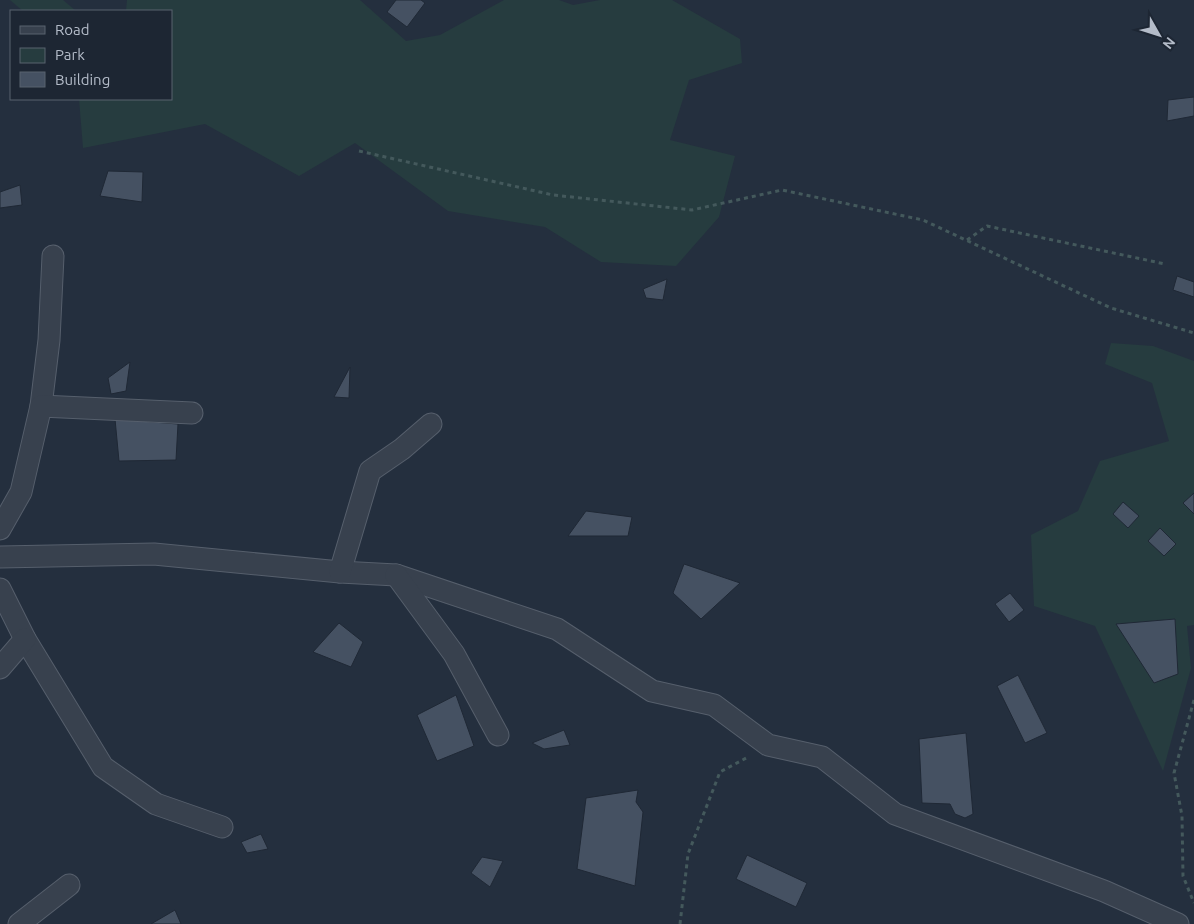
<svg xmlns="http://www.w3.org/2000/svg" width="1194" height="924" font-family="Ubuntu,sans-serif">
  <rect width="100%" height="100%" fill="#242f3e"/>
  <g fill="#263c3f">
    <polygon points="10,0 63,0 76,11 23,11"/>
    <polygon points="127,0 360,0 406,41 440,35 504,0 559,0 573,5 600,0 672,0 740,39 742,63 689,80 670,140 735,156 719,217 676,266 601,262 545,227 448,211 355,143 299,176 205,124 83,148 79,99 171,99 171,11 126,11"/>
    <polygon points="1111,343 1153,346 1194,361 1194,625 1187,626 1191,668 1163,771 1095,626 1034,606 1031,535 1078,511 1100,461 1169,441 1152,383 1105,364"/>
  </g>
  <g fill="#455162" stroke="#1f2835">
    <polygon points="396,0 421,0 425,3 407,27 387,12"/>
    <polygon points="1194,97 1194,116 1167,121 1168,100"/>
    <polygon points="108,171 143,172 142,202 100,196"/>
    <polygon points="20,185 22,205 0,208 0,192"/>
    <polygon points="1177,276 1194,282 1194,297 1173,290"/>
    <polygon points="667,279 663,300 646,298 643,289"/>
    <polygon points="130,362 126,391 111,394 108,378"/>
    <polygon points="350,367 349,398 334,397"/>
    <polygon points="115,419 178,424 176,460 119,461"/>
    <polygon points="1194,493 1194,514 1183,503"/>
    <polygon points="1123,502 1139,516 1128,528 1113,514"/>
    <polygon points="586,511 632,517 628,536 568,536"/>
    <polygon points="1160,528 1176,544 1164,556 1148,541"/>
    <polygon points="684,564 740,583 701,619 673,593"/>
    <polygon points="1010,593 1024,610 1009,622 995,604"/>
    <polygon points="1175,619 1178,674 1154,683 1116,624"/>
    <polygon points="339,623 363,642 351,667 313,652"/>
    <polygon points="1018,675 1047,733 1025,743 997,686"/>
    <polygon points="456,695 474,746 437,761 417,715"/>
    <polygon points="564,730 570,745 544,749 532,743"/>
    <polygon points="966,733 973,814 965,818 955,814 950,804 922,803 919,739"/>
    <polygon points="638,790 636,802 643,812 635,886 577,869 586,798"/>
    <polygon points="261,834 268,849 247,853 241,842"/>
    <polygon points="747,855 807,883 796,907 736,879"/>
    <polygon points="482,857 503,861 490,887 471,873"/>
    <polygon points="175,910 181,924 151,924"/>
  </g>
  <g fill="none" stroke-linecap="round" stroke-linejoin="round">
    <defs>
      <g id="street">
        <polyline points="41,406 49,340 53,256"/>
        <polyline points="0,529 21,492 41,406 192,413"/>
        <polyline points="0,557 154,554 340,572 396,575 557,629 652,691 714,705 768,745 822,757 895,814 1104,891 1178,924"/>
        <polyline points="340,572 370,471 402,449 431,424"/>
        <polyline points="396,575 454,654 498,735"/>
        <polyline points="0,589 25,639 103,767 156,804 222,827"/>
        <polyline points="0,668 25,639"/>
        <polyline points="19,924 69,885"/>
      </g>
    </defs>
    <use href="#street" stroke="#565f6c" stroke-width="23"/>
    <g stroke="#44595c" stroke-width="3" stroke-dasharray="4 4" stroke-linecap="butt">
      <polyline points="359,151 553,195 692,210 782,190 923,220 1111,308 1194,333"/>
      <polyline points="967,240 987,226 1165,264"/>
      <polyline points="1194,700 1174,773 1182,816 1183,876 1194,903"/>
      <polyline points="680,924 688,854 720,772 748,757"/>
    </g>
    <use href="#street" stroke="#38414e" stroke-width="21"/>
  </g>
  <rect x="10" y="10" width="162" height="90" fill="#1d2633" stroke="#59626f"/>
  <rect x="20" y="26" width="25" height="8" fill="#38414e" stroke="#59626f"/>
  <text x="55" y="35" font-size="15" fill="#b4bcc9">Road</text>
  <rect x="20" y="48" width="25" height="15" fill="#263c3f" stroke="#59626f"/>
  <text x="55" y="60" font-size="15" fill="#b4bcc9">Park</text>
  <rect x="20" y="72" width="25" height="15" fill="#455162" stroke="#59626f"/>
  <text x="55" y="85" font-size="15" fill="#b4bcc9">Building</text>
  <g transform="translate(1159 35) rotate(129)" stroke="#1d2633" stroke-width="4" paint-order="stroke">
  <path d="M0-4L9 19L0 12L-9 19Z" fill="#b4bcc9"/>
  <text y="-8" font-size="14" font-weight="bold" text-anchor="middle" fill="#b4bcc9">N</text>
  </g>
</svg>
